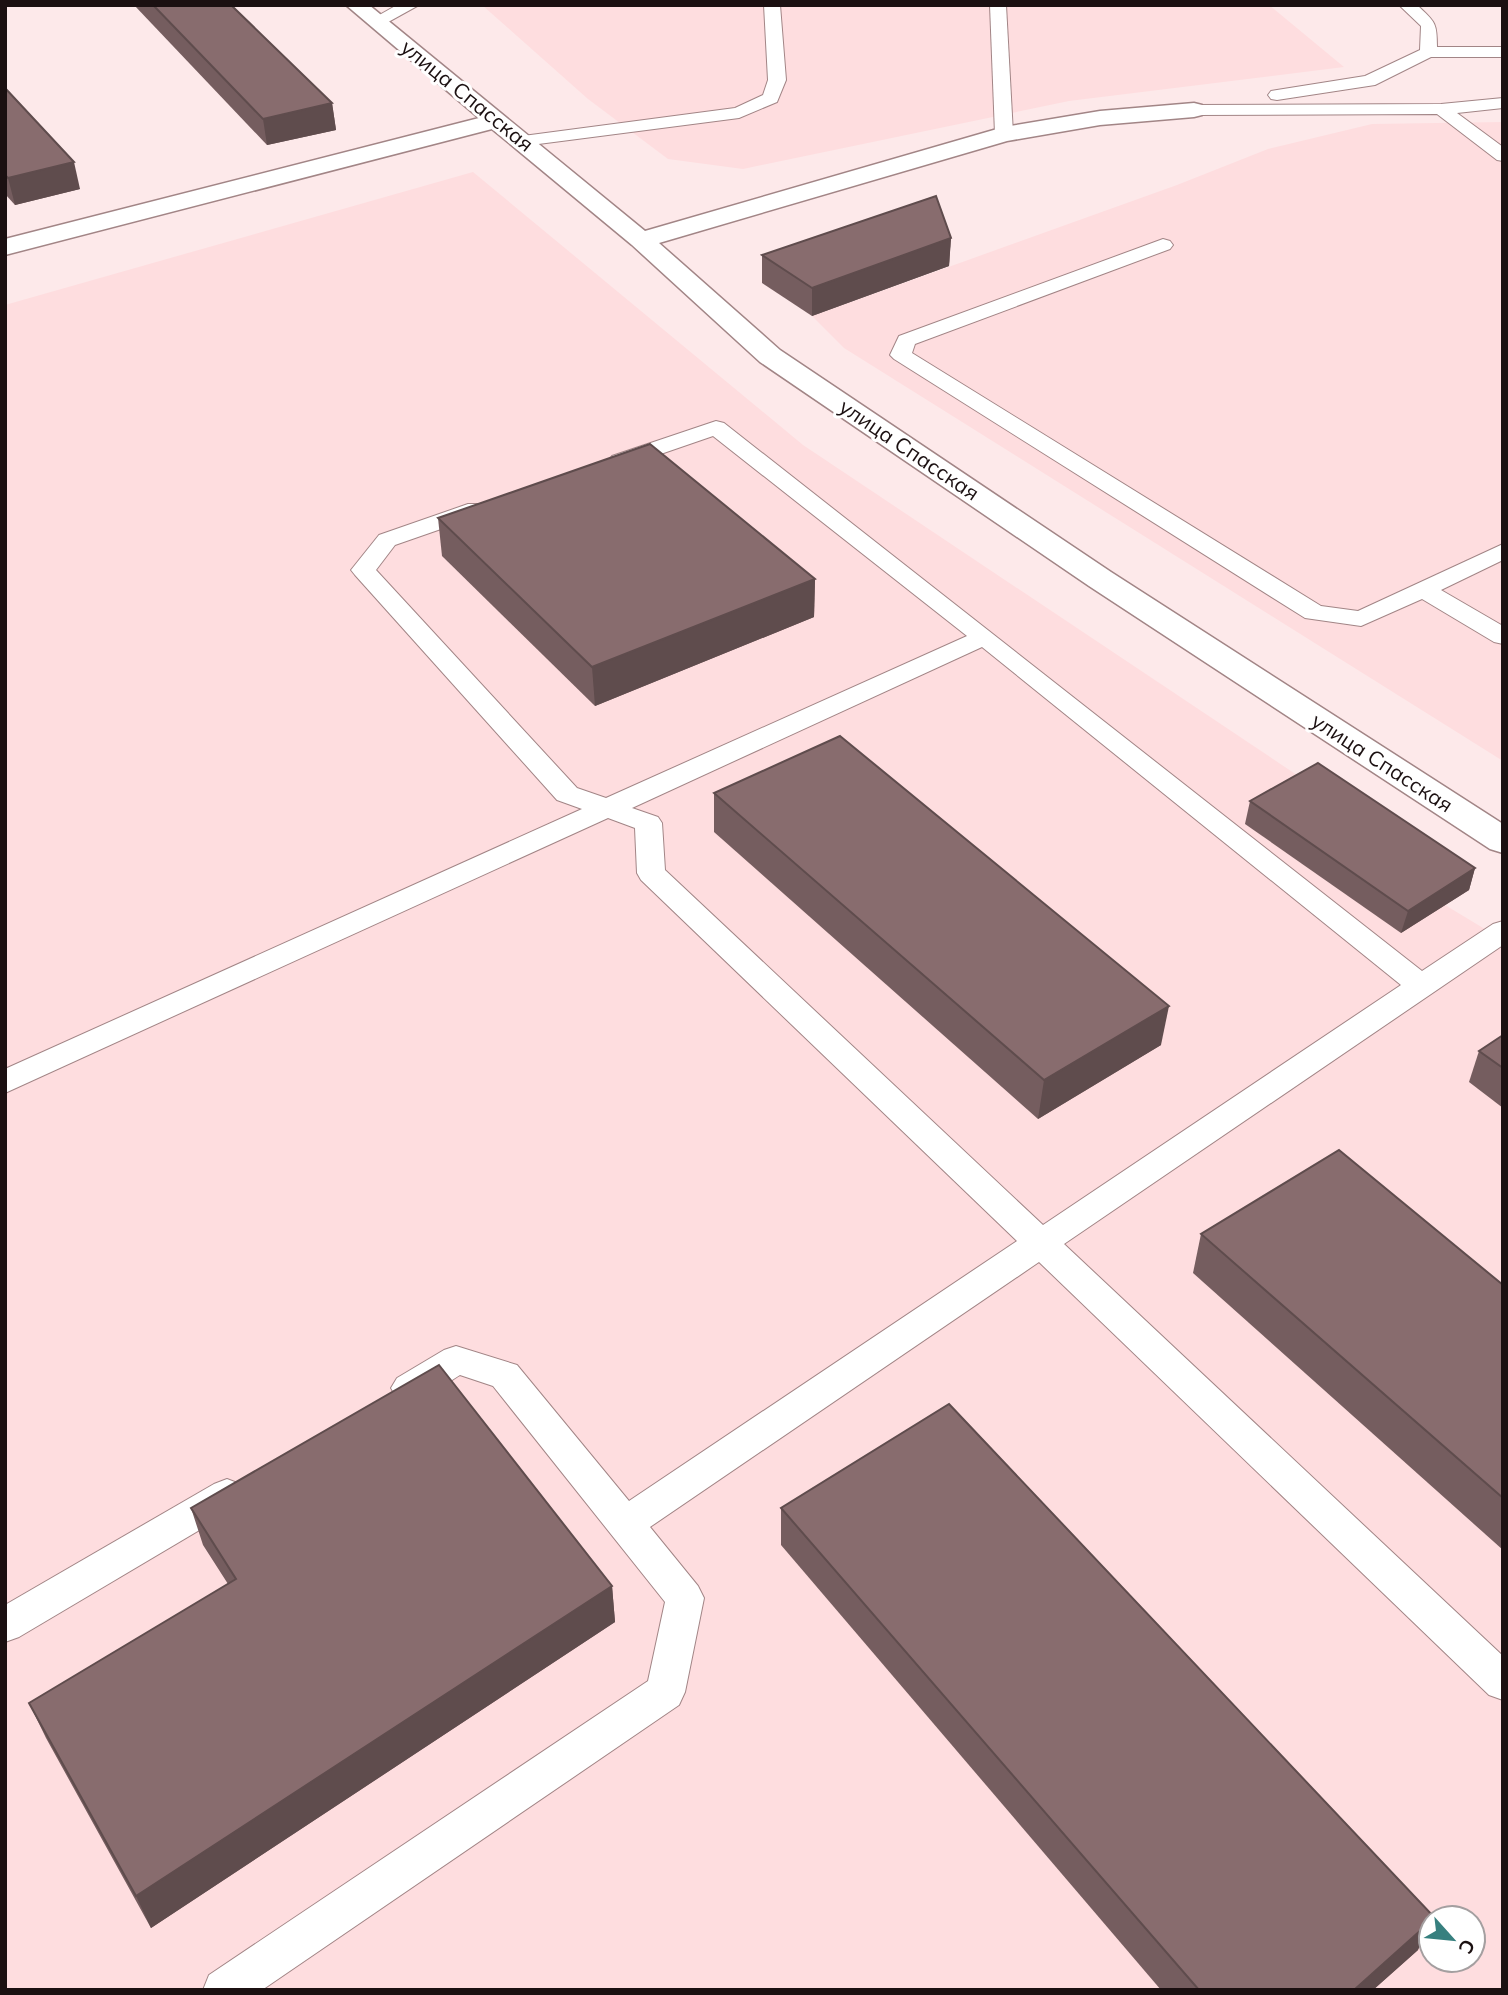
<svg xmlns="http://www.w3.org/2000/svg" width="1508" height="1995" font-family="Mulish,sans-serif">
  <rect width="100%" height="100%" fill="#fde9ea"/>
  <g fill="#fedddf" fill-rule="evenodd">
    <polygon points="482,5 1269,5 1344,67 1069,101 743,169 668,159 588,99"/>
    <polygon points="1503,122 1503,761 844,348 812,316 1177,185 1268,149 1372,124"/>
    <path d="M 473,172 L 803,445 L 1469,890 L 1445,905 L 1503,940 L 1503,1990 L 5,1990 L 5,305 ZM 1431,1918 L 1473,1918 L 1473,1960 L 1431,1960 Z"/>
  </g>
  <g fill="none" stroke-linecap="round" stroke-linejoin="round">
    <defs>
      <g id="service">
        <polygon points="397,5 419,5 381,26 375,27 367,22"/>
        <polygon points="764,5 780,5 786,80 777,102 739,118 523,146 514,141 523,136 735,108 763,95 768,80"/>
        <polygon points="990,5 1006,5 1013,134 1004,139 995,134"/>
        <path d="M 1399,5 L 1417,5 C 1435,22 1437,22 1437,47 L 1503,47 L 1503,57 L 1431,57 L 1375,85 L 1277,100 L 1271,99 L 1268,95 L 1271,91 L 1277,90 L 1365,76 L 1420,50 L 1421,26 Z"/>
        <polygon points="1503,98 1503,108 1457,113 1503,147 1503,161 1497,160 1437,114 1194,115 1185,110 1194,105 1441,104"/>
        <polygon points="1163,239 1170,241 1173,245 1170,249 915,344 912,353 1321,606 1358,611 1503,544 1503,560 1441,590 1503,626 1503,644 1494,642 1422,599 1361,626 1305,618 894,359 890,355 899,336"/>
        <path d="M 716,421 L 724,423 L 1422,971 L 1493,924 L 1503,921 L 1503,945 L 1064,1244 L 1503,1656 L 1503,1700 L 1489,1695 L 1039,1262 L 650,1527 L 698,1586 L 704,1598 L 685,1692 L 679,1705 L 262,1990 L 203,1990 L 209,1975 L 648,1681 L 665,1602 L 493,1386 L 460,1375 C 440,1387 420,1406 397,1398 L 391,1388 L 397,1378 L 444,1350 L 456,1346 L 517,1365 L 629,1501 L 1017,1241 L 641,880 L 637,873 L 635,828 L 608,818 L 5,1093 L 5,1069 L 582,809 L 557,800 L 355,575 L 351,570 L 379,535 L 468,504 L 484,504 L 488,509 L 484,514 L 395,545 L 376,570 L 577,788 L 606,798 L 967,636 L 713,436 L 620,468 L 612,466 L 609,461 L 612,456 ZM 982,647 L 1401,985 L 1043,1225 L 665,870 L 662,823 L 658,817 L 632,808 Z"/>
        <polygon points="227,1479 240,1484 245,1495 240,1506 19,1637 5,1642 5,1605 214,1484"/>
      </g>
      <polygon id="minor" points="346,5 369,5 645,231 1004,127 1100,111 1194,103 1202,105 1205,110 1202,115 1194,117 1100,125 1007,141 659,243 780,350 1111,572 1503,824 1503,853 1490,849 1089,586 760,362 632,245 492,129 5,255 5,239 479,118"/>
    </defs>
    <use href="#service" stroke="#a28586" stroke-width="2"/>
    <use href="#minor" stroke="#a28586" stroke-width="3"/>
    <use href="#service" fill="#fff" fill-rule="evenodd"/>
    <use href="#minor" fill="#fff" fill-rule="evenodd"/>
  </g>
  <g fill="#755d5f">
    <polygon points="134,5 231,5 332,103 336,130 267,145"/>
    <polygon points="5,88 80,189 15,205 5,194"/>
    <polygon points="951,238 949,266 812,316 762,283 762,255"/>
    <polygon points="438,518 815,579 814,617 595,706 442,556"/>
    <polygon points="714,793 1161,1045 1038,1119 714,832"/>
    <polygon points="1250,801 1475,868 1469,890 1401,933 1245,824"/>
    <polygon points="1503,1035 1503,1108 1469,1082 1479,1051"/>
    <polygon points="1201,1234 1503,1285 1503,1550 1193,1273"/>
    <polygon points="191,1508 612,1586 615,1622 151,1928 46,1738 29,1703 228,1584 203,1545"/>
    <polygon points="781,1508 1418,1950 1373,1990 1161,1990 781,1545"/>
  </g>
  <g fill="#5f4c4d">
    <polygon points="332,103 336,130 267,145 263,119"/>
    <polygon points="74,162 80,189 15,205 8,178"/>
    <polygon points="951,238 949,266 812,316 812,288"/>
    <polygon points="815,579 814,617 595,706 592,667"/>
    <polygon points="1475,868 1469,890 1401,933 1408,911"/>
    <polygon points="1169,1006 1161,1045 1038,1119 1044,1080"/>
    <polygon points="612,1586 615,1622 151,1928 136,1896"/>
    <polygon points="1431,1921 1431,1925 1418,1950 1373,1990 1354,1990"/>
  </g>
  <g fill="#886c6e" stroke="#5f4c4d" stroke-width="2">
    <polygon points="153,5 231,5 332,103 263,119"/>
    <polygon points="5,88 74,162 8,178 5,175"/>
    <polygon points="936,196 951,238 812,288 762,255"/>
    <polygon points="650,444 815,579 592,667 438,518"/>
    <polygon points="840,736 1169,1006 1044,1080 714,793"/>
    <polygon points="1318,763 1475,868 1408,911 1250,801"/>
    <polygon points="1503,1035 1503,1068 1479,1051"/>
    <polygon points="1339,1150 1503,1285 1503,1498 1201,1234"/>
    <polygon points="439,1365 612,1586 136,1896 29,1703 236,1579 191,1508"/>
    <polygon points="949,1404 1435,1918 1431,1918 1431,1921 1354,1990 1199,1990 781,1508"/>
  </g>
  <g text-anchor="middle" stroke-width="6" stroke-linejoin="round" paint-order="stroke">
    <g font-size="21" fill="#1b1011" stroke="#fff">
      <text transform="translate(467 96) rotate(39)" y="7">улица Спасская</text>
      <text transform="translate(909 450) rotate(34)" y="7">улица Спасская</text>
      <text transform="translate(1382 763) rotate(33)" y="7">улица Спасская</text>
    </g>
  </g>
  <rect width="1508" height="1995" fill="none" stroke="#1b1011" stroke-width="14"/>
  <g transform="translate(1452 1939) rotate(117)"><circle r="33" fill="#ffffff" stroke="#a49fa0" stroke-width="2"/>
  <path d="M0-5L12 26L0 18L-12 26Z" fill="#37807f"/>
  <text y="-10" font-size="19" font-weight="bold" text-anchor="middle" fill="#1b1011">С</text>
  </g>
</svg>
